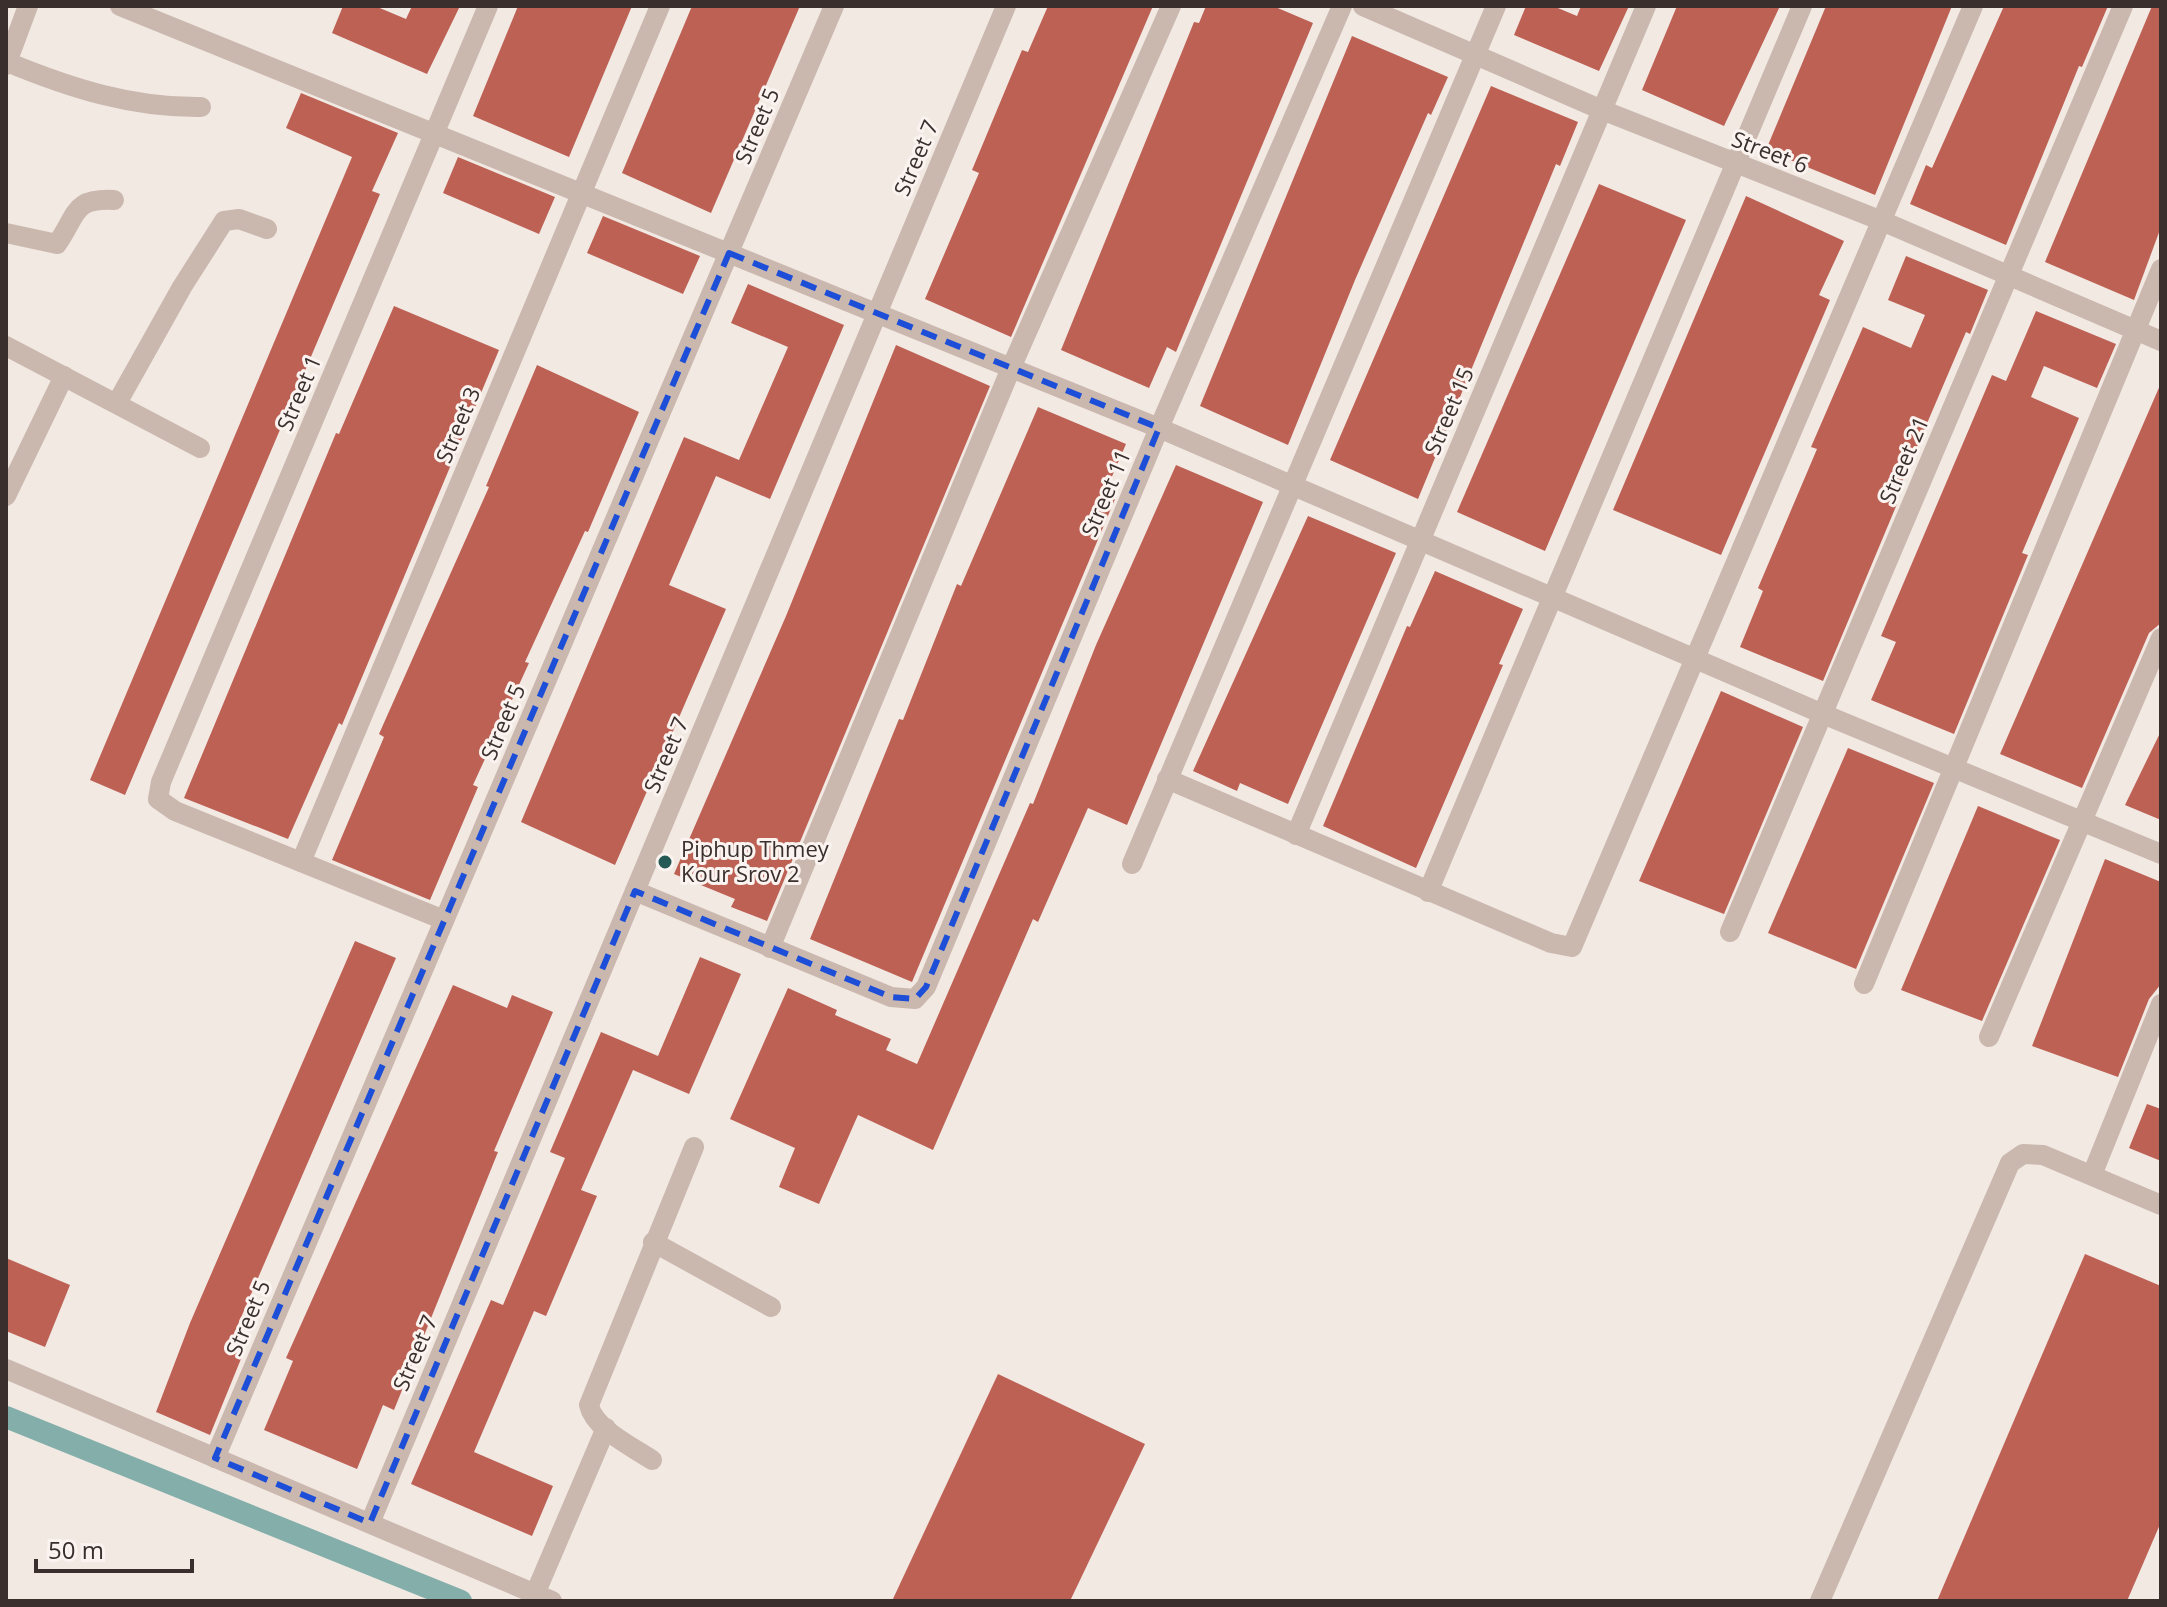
<svg xmlns="http://www.w3.org/2000/svg" width="2167" height="1607" font-family="'Open Sans',sans-serif">
  <rect width="100%" height="100%" fill="#f2e9e3"/>
  <g fill="none" stroke-linecap="round" stroke-linejoin="round">
    <polyline stroke="#83aeaa" stroke-width="22" points="6,1417 461,1601"/>
  </g>
  <g fill="#bd6155">
    <polygon points="343,6 375,6 406,19 412,6 460,6 427,74 332,33"/>
    <polygon points="518,6 632,6 569,157 473,116"/>
    <polygon points="692,6 800,6 711,213 622,173"/>
    <polygon points="1048,6 1153,6 1011,337 925,299 979,173 972,170 1022,50 1028,52"/>
    <polygon points="1206,6 1273,6 1313,23 1176,352 1167,347 1149,388 1061,350 1194,22 1199,23"/>
    <polygon points="1526,6 1553,6 1577,16 1581,6 1629,6 1599,71 1514,35"/>
    <polygon points="1677,6 1780,6 1724,126 1642,90"/>
    <polygon points="1826,6 1952,6 1875,195 1766,150"/>
    <polygon points="2004,6 2108,6 2082,67 2079,66 2006,245 1910,204 1926,165 1932,168"/>
    <polygon points="2152,6 2161,6 2161,227 2134,300 2045,262"/>
    <polygon points="1352,36 1448,77 1431,115 1428,113 1355,280 1288,445 1200,406"/>
    <polygon points="1491,86 1578,122 1560,166 1556,164 1418,499 1330,460"/>
    <polygon points="301,93 398,133 372,191 380,194 125,795 90,780 352,157 286,128"/>
    <polygon points="458,157 555,197 539,234 443,193"/>
    <polygon points="1599,184 1686,220 1545,551 1457,512"/>
    <polygon points="1746,196 1844,241 1819,295 1830,300 1721,555 1613,510"/>
    <polygon points="603,216 700,256 683,294 587,253"/>
    <polygon points="1906,256 1988,290 1970,334 1966,332 1893,503 1897,504 1823,681 1740,647 1763,591 1758,588 1817,449 1811,447 1863,327 1911,348 1925,315 1888,300"/>
    <polygon points="748,284 844,325 770,499 716,476 669,585 726,609 615,865 521,822 684,437 739,460 788,347 731,323"/>
    <polygon points="394,306 499,350 342,725 339,723 288,839 184,798 336,433 339,434"/>
    <polygon points="2036,311 2116,344 2097,388 2044,366 2031,397 2079,418 2022,553 2028,555 1954,734 1871,700 1896,642 1881,636 1992,375 2006,381"/>
    <polygon points="896,345 990,386 767,921 731,907 735,899 674,874 786,616"/>
    <polygon points="537,365 639,412 588,532 585,531 525,662 529,663 473,785 478,787 430,900 332,860 384,737 379,734 489,487 486,486"/>
    <polygon points="2161,383 2161,623 2149,633 2082,788 2000,754"/>
    <polygon points="1038,407 1126,444 1104,495 1115,499 912,982 810,939 899,719 903,720 957,584 961,586"/>
    <polygon points="1176,465 1263,502 1127,825 1088,808 1038,922 1033,919 933,1150 858,1115 819,1204 779,1187 795,1148 730,1119 788,988 837,1010 835,1015 891,1039 886,1050 917,1064 1030,803 1033,804 1096,645"/>
    <polygon points="1308,516 1396,553 1288,804 1240,783 1237,791 1193,771"/>
    <polygon points="1435,571 1523,609 1499,664 1503,665 1416,868 1323,826 1407,626 1410,627"/>
    <polygon points="1721,691 1803,727 1724,914 1639,881"/>
    <polygon points="2161,731 2161,820 2125,805"/>
    <polygon points="1848,748 1934,783 1856,969 1768,933"/>
    <polygon points="1978,806 2060,840 1982,1021 1901,990"/>
    <polygon points="2105,859 2161,882 2161,984 2149,999 2118,1077 2032,1046"/>
    <polygon points="355,941 396,958 230,1343 245,1349 210,1435 156,1412 190,1323"/>
    <polygon points="700,957 741,974 689,1094 633,1070 581,1190 597,1196 546,1316 534,1311 474,1452 553,1486 532,1536 411,1484 491,1300 503,1305 565,1158 550,1152 601,1032 658,1056"/>
    <polygon points="453,985 507,1008 512,995 553,1012 494,1151 498,1152 394,1410 383,1405 357,1469 264,1430 293,1361 286,1358"/>
    <polygon points="2147,1104 2161,1109 2161,1161 2129,1148"/>
    <polygon points="2085,1254 2161,1286 2161,1522 2127,1601 1937,1601"/>
    <polygon points="6,1258 70,1285 45,1347 6,1331"/>
    <polygon points="998,1374 1145,1444 1070,1601 892,1601"/>
  </g>
  <g fill="none" stroke-linecap="round" stroke-linejoin="round">
    <g stroke="#cab8af" stroke-width="20">
      <polyline points="120,6 1159,428 1823,714 2161,854"/>
      <polyline points="1363,6 1602,110 1882,221 2161,341"/>
      <path d="M 7,62 C 70,88 132,108 201,107"/>
      <polyline points="6,65 28,6"/>
      <path d="M 6,233 L 57,244 C 78,214 72,198 114,200"/>
      <polyline points="6,346 200,448"/>
      <polyline points="117,403 182,287 224,221 239,219 267,229"/>
      <polyline points="6,496 64,376"/>
      <polyline points="1167,779 1551,943 1572,947 1973,6"/>
      <polyline points="1296,835 1646,6"/>
      <polyline points="301,862 660,6"/>
      <polyline points="1132,864 1496,6"/>
      <polyline points="635,891 891,997 915,999 926,987 1159,428 1342,6"/>
      <polyline points="1428,892 1802,6"/>
      <polyline points="444,920 175,811 158,799 161,782 488,6"/>
      <polyline points="1730,932 2123,6"/>
      <polyline points="770,948 1011,368 1171,6"/>
      <polyline points="1864,984 2161,269"/>
      <polyline points="1989,1037 2161,638"/>
      <polyline points="2092,1175 2161,1004"/>
      <polyline points="653,1242 771,1307"/>
      <polyline points="6,1369 552,1601"/>
      <polyline points="215,1458 834,6"/>
      <path d="M 652,1460 C 633,1447 594,1429 589,1405 L 694,1147"/>
      <polyline points="370,1523 1006,6"/>
      <polyline points="535,1594 606,1428"/>
      <polyline points="1820,1601 2010,1163 2023,1154 2043,1155 2161,1205"/>
    </g>
  </g>
  <path fill="none" stroke="#1d4ed8" stroke-width="6" stroke-dasharray="16 10" stroke-linejoin="round" d="M 729,253 L 1159,428 L 926,987 L 915,999 L 891,997 L 635,891 L 370,1523 L 215,1458 Z"/>
  <circle fill="#245955" stroke="#faf3ef" stroke-width="3" cx="665" cy="862" r="8"/>
  <g text-anchor="middle" stroke-width="6" stroke-linejoin="round" paint-order="stroke">
    <g font-size="22" fill="#3a2f2c" stroke="#faf3ef">
      <text transform="translate(757 126) rotate(-67)" y="8">Street 5</text>
      <text transform="translate(1770 152) rotate(21)" y="8">Street 6</text>
      <text transform="translate(916 158) rotate(-67)" y="8">Street 7</text>
      <text transform="translate(299 393) rotate(-67)" y="8">Street 1</text>
      <text transform="translate(1449 411) rotate(-67)" y="8">Street 15</text>
      <text transform="translate(458 425) rotate(-67)" y="8">Street 3</text>
      <text transform="translate(1904 460) rotate(-67)" y="8">Street 21</text>
      <text transform="translate(1106 493) rotate(-67)" y="8">Street 11</text>
      <text transform="translate(503 722) rotate(-67)" y="8">Street 5</text>
      <text transform="translate(666 755) rotate(-67)" y="8">Street 7</text>
      <text transform="translate(248 1318) rotate(-67)" y="8">Street 5</text>
      <text transform="translate(415 1353) rotate(-67)" y="8">Street 7</text>
    </g>
    <g font-size="22" fill="#3a2f2c" stroke="#faf3ef" text-anchor="start">
      <text x="681" y="857">Piphup Thmey<tspan x="681" dy="25">Kour Srov 2</tspan></text>
    </g>
  </g>
  <rect width="2167" height="1607" fill="none" stroke="#3a2f2c" stroke-width="16"/>
  <path d="M36 1559v12h156v-12" fill="none" stroke="#3a2f2c" stroke-width="4"/>
  <text x="48" y="1559" font-size="24" fill="#3a2f2c" stroke="#faf3ef" stroke-width="6" paint-order="stroke">50 m</text>
</svg>
